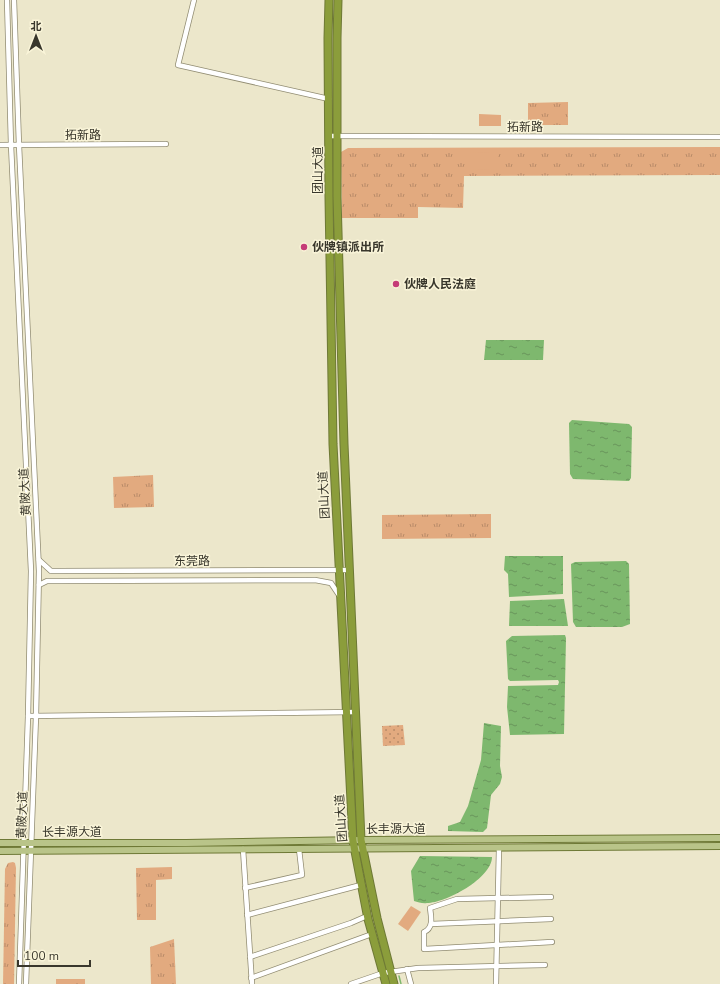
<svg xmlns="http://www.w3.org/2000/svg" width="720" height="984" font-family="'Nunito Sans','Noto Sans SC',sans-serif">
  <defs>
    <pattern id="grass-tufts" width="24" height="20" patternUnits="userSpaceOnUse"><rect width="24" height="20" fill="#e2aa7f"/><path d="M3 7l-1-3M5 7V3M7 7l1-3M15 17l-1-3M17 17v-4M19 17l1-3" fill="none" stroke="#b88b68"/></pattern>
    <pattern id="park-dots" width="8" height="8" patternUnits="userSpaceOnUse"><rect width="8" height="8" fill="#e2aa7f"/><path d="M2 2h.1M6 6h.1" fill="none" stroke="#b88b68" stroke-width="1.8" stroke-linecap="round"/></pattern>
    <pattern id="water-ripples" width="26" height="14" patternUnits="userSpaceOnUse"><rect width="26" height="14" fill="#7eb86e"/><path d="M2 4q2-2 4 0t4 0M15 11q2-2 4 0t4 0" fill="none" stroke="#68965b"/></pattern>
  </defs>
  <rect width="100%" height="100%" fill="#ece7cb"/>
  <g fill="url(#grass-tufts)">
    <polygon points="568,102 568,125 528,125 528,103"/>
    <polygon points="720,147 720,175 464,176 463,208 418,207 418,218 342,218 341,152 348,148"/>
    <polygon points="153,475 154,507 114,508 113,477"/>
    <polygon points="491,514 491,538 382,539 382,515"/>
    <polygon points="13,862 15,863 16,868 14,984 3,984 5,869 8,863"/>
    <polygon points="172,867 172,879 156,880 156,920 137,920 136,868"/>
    <polygon points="174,939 176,984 151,984 150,947"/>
    <rect x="56" y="979" width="29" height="5"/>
  </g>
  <polygon fill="url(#park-dots)" points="403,725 405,745 383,746 382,726"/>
  <g fill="#e2aa7f">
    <polygon points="479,114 501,115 501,126 479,126"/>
    <polygon points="498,152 498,169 469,170 469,153"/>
    <polygon points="411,906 421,912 408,931 398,924"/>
  </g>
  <g fill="url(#water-ripples)">
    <polygon points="486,340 544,340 543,360 484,360"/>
    <polygon points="572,420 629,424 632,427 631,478 629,481 573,479 570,474 569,423"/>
    <polygon points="505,556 563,556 563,594 509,597 508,574 504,570"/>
    <polygon points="626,561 629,564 630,624 622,627 576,627 573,622 571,564 575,562"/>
    <polygon points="564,599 568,626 509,626 510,601"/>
    <polygon points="565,635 566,638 564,734 510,735 507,707 508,686 558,685 559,682 558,680 510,681 508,679 506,641 512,636"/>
    <polygon points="484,723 501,726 500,766 502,777 500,784 491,795 487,828 483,832 448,831 448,826 460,822 468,806 481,760"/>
    <path d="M 420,856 L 492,857 C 492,878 446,903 427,903 C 423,904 418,902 414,901 L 411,871 Z"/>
  </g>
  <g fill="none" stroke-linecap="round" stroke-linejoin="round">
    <polyline stroke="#7eb86e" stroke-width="1.5" points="399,976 401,984"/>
    <defs>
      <g id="minor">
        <polyline points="7,0 11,145 31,571 28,716 19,984"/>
        <polyline points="14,0 19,145 39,571 36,716 26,984"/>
        <polyline points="194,0 178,65 329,99"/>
        <polyline points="329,136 720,137"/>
        <polyline points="0,145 166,144"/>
        <polyline points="39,560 51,571 59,571 349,570"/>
        <polyline points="39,585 47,581 61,581 315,580 331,583 339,595"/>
        <polyline points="28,716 356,712"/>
        <polyline points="243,849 252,984"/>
        <polyline points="245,888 302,875 299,849"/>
        <path d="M 551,897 L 457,899 L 430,908 C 431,916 434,928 424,932 L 424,949 L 552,942"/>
        <polyline points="247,915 361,885"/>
        <polyline points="431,924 551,919"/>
        <polyline points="250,957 351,923 367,916"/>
        <polyline points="407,969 411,984"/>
        <polyline points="251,978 372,934"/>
        <polyline points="351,984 383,973 418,968 545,965"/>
        <polyline points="496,984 499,848"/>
      </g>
      <g id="major">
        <polyline points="0,843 186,843 361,840 720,838"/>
        <polyline points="0,851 720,846"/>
      </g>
      <g id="highway">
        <polyline points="329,0 328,38 329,197 333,444 353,841 368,919 386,984"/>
        <polyline points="338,0 337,38 337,197 344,444 361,840 377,918 394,984"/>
      </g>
    </defs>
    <use href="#minor" stroke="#918c72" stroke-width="6"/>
    <use href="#major" stroke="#6e7936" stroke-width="8"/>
    <use href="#highway" stroke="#6e7936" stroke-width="9"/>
    <use href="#minor" stroke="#fff" stroke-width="4.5"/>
    <use href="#major" stroke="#b9c489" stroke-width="6"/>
    <use href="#highway" stroke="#8b9d3b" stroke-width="7"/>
  </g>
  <g fill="#c53c77" stroke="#f9f4d8" stroke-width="1.5">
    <circle cx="304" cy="247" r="4"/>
    <circle cx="396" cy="284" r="4"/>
  </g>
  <g text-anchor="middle" stroke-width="3" stroke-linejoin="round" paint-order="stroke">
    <g font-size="12" fill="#39372c" stroke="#f9f4d8">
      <text x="525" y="131">拓新路</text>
      <text x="83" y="139">拓新路</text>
      <text transform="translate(318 170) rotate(-90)" y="4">团山大道</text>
      <text transform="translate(25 492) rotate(-93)" y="4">黄陂大道</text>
      <text transform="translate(324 495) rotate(-93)" y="4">团山大道</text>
      <text x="192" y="565">东莞路</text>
      <text transform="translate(22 815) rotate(-88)" y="4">黄陂大道</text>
      <text transform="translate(341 818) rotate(-94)" y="4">团山大道</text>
      <text x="396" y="833">长丰源大道</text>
      <text x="72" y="836">长丰源大道</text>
    </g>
    <g font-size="12" font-weight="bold" fill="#39372c" stroke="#f9f4d8" text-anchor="start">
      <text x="312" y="251">伙牌镇派出所</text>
      <text x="404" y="288">伙牌人民法庭</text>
    </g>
  </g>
  <g transform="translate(36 36)" stroke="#f9f4d8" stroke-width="3" paint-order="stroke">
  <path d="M0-3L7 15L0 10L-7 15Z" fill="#39372c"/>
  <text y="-6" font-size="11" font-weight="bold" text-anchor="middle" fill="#39372c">北</text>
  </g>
  <path d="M18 960v6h72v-6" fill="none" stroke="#39372c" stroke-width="2"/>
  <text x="24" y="960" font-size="12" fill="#39372c" stroke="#f9f4d8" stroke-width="3" paint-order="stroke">100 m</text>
</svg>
